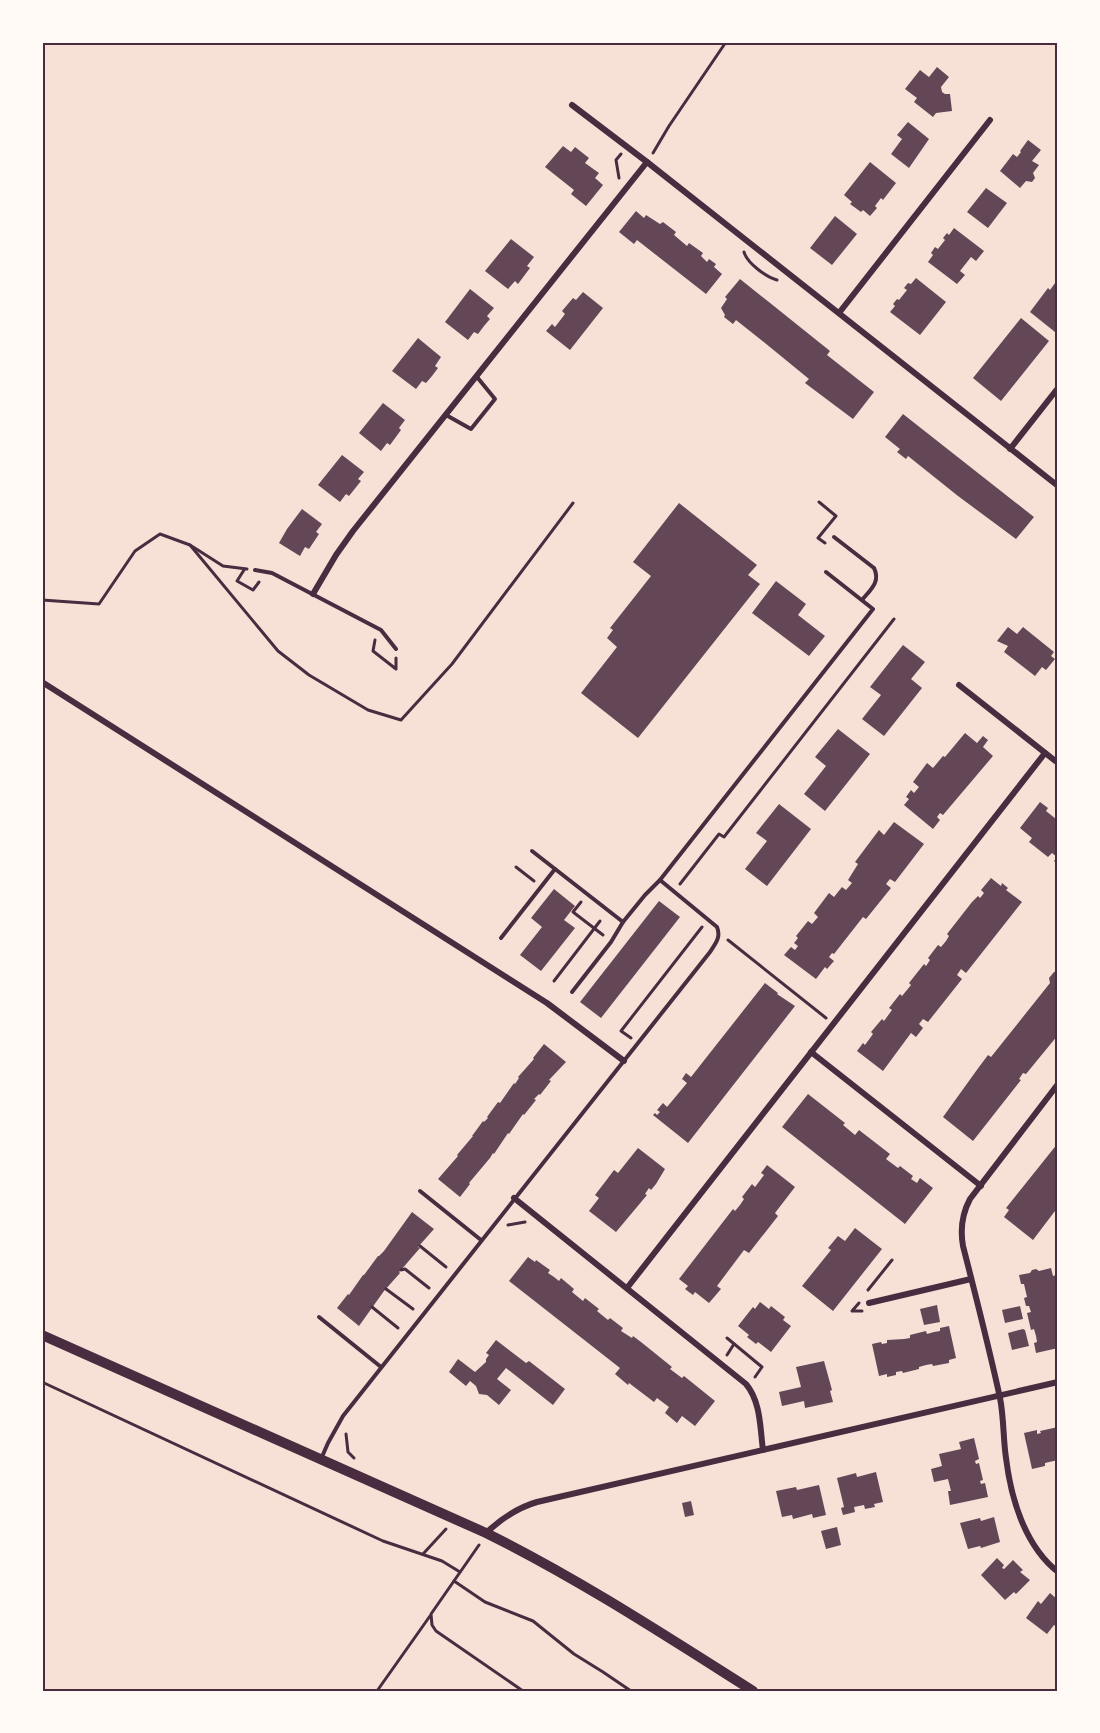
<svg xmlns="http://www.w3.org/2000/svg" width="1100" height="1733" font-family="'PT Sans',sans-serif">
  <rect width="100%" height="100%" fill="#f7e1d7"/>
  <g fill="#644757">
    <polygon points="937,67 949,77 941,87 942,92 945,94 950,94 952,111 936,113 933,117 914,102 917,98 905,89 920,70 929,77"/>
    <polygon points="908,122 929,139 909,168 891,154 902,139 897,135"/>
    <polygon points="1028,140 1041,150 1032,161 1039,165 1033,173 1035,178 1032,182 1026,181 1020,188 1000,171 1013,154 1017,157 1021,152 1020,151"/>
    <polygon points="563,146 571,152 575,147 589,158 585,163 599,173 595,178 603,185 586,206 571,194 574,190 545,167"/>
    <polygon points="870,162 896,183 883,200 881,198 875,206 877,208 870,216 863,210 861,212 850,204 852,202 844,195"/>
    <polygon points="986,188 1007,203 988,228 967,212"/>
    <polygon points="636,211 644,218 646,215 660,224 663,222 676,232 674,235 687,246 689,243 703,253 701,256 707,262 709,259 716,264 714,267 722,274 706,294 637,240 634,244 619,232"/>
    <polygon points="835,216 857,234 832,265 810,248"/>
    <polygon points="954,228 984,251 976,261 971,257 960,271 965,275 957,284 928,262 933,255 931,253 935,247 938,249 945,240 943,238 947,233 949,235"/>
    <polygon points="511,239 534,257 527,266 530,268 518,284 515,281 508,289 485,271"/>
    <polygon points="916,278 946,302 920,335 890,312 895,306 893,304 897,299 899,300 907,290 904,288 908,283 911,284"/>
    <polygon points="740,279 830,351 827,355 874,392 853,419 805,383 809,379 765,343 736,320 733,324 724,317 725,315 721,308 727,299 725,297"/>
    <polygon points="1058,279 1058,328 1055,332 1030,312 1048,288 1050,290"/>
    <polygon points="470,289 494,308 487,316 490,319 484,326 478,334 474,332 468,340 445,322"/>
    <polygon points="583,292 603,308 570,350 546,331 552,324 555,327 565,314 562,311 573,298 576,300"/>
    <polygon points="1021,318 1049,341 1001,401 973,378"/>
    <polygon points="418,338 441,357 435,366 438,368 432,376 426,383 422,381 416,389 392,371"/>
    <polygon points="383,403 405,420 399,428 401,430 390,445 387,443 381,451 359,433"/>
    <polygon points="903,414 1034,517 1016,539 958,496 908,456 906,459 897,452 900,449 885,437"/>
    <polygon points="342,455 364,472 358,479 361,481 349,496 346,494 340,502 318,485"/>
    <polygon points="679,503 757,565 748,575 760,584 638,738 581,693 617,647 607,638 613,630 610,628 651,576 633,562"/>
    <polygon points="302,509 322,524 316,532 319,534 309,549 305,547 300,556 279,543 287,529"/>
    <polygon points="776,581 806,604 798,615 825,636 809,656 752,613"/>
    <polygon points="1008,627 1017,634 1023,627 1054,652 1051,656 1055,659 1046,670 1042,667 1035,676 1004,652 1008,646 997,641"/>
    <polygon points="903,645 925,662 911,679 922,688 884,736 862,719 881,695 870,687"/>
    <polygon points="838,729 870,754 825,811 804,794 826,766 815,757"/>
    <polygon points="965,733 977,743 983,736 988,740 983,747 993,756 943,815 940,813 937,817 940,820 933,829 904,805 909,799 906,797 911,790 914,793 919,787 913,782 927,763 933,768 943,756 945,757"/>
    <polygon points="1040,802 1048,808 1046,811 1056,819 1058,817 1058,865 1054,861 1057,857 1052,853 1048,857 1029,842 1032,838 1020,828"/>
    <polygon points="779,804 811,829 767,886 745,869 767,841 756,833"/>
    <polygon points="894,822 924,844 895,882 890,879 886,884 891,888 866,919 863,917 834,954 832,953 829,957 834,961 827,969 825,967 816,979 784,955 791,947 795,950 798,946 794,943 798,938 796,936 808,921 812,924 818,917 814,913 829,893 834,897 842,887 846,890 852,883 848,880 858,864 855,862 879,830 884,835"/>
    <polygon points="991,878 1001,886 1002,883 1008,888 1006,890 1022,902 966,973 961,969 957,975 962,979 928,1022 923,1019 919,1024 923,1028 916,1037 911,1033 883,1071 857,1051 863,1043 865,1045 873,1034 871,1032 882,1019 884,1021 892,1010 889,1008 900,994 902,996 911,985 909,983 924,964 926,966 930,960 928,958 938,945 941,947 946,941 949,936 947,934 972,902 978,896 980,898 984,893 981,890"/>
    <polygon points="554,889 575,906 564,920 575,928 541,971 520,955 542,927 531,918"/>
    <polygon points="659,901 680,917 601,1018 580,1002"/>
    <polygon points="1058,971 1058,1035 1026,1074 1023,1073 1019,1079 1021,1080 973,1141 943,1117 979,1067 988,1055 991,1057 1050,983 1049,978 1054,972"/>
    <polygon points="765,983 778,993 777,994 795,1006 688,1143 653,1115 655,1113 657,1115 660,1112 657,1110 663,1103 667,1107 687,1083 682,1079 686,1073 691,1077"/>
    <polygon points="544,1044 566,1062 549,1080 551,1081 540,1095 539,1094 534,1099 536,1100 524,1115 523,1114 509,1134 508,1133 494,1154 493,1153 490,1158 469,1183 470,1184 460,1197 438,1179 458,1156 457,1155 473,1136 472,1136 483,1121 484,1122 488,1118 487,1117 498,1102 500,1103 514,1083 515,1084 519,1078 518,1077 534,1059 533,1058"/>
    <polygon points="808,1094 845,1123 843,1125 855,1135 859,1130 890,1154 886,1159 898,1168 900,1166 913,1176 911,1179 917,1183 920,1178 933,1188 905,1224 782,1127"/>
    <polygon points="1058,1143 1058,1207 1033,1240 1004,1217 1009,1210 1006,1208"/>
    <polygon points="638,1148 665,1169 656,1184 651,1190 649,1188 645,1194 647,1195 616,1232 589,1211 599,1198 595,1195 605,1182 614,1170 618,1173"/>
    <polygon points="767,1165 795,1187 775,1213 778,1216 749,1253 744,1250 717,1286 721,1289 709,1303 695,1292 693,1295 685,1289 688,1286 679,1279 733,1209 735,1211 740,1205 744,1199 742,1197 752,1184 755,1187 764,1175 761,1173"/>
    <polygon points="412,1212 434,1229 418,1247 420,1248 401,1270 399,1272 400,1273 384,1291 359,1326 337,1308 348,1294 349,1295 363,1275 364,1275 378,1256 379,1256 384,1251"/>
    <polygon points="855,1228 882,1249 833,1311 802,1286 831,1250 828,1248 838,1236 845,1241"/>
    <polygon points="528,1257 535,1262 536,1260 550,1270 548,1273 554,1277 559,1281 561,1278 574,1289 572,1292 583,1301 585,1298 599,1309 597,1311 608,1320 610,1318 623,1328 621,1331 632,1338 633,1336 641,1342 672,1367 670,1369 682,1378 684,1376 715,1401 695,1426 682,1416 677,1423 665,1413 669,1407 657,1398 654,1402 629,1383 628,1385 615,1374 620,1368 509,1281"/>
    <polygon points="1051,1268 1053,1276 1056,1275 1058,1285 1058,1348 1036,1353 1034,1343 1037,1342 1036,1336 1034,1329 1031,1330 1027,1313 1031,1312 1029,1306 1026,1306 1024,1298 1027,1297 1024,1284 1021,1284 1019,1275 1030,1273 1032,1270 1036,1269 1039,1271"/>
    <polygon points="760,1302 769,1309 771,1306 785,1317 783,1320 791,1326 771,1352 758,1342 756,1344 747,1337 749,1335 738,1326 753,1307 755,1309"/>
    <polygon points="937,1305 940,1322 924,1325 920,1309"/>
    <polygon points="1020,1306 1023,1319 1005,1323 1002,1310"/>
    <polygon points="949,1326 956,1358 949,1360 949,1363 933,1366 932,1364 926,1365 919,1367 919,1369 903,1373 902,1371 896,1372 896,1375 887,1377 887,1374 879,1376 872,1344 881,1342 882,1344 887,1343 887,1340 904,1339 910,1338 910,1335 926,1331 927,1334 934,1332 940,1331 940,1328"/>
    <polygon points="1023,1329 1025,1330 1029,1346 1012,1350 1008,1333"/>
    <polygon points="496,1340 526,1363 529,1361 565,1389 553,1405 506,1368 497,1379 511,1390 499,1405 487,1395 479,1394 476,1386 470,1381 466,1386 449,1372 458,1359 475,1372 486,1362 486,1359 489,1355 486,1353"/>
    <polygon points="824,1361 832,1390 830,1391 833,1402 805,1408 804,1401 782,1406 779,1392 801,1387 796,1367"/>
    <polygon points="1058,1427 1058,1460 1045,1463 1045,1466 1032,1469 1024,1433 1037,1430 1037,1434 1041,1433 1040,1431"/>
    <polygon points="974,1438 979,1459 975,1461 976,1464 979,1463 983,1480 980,1481 981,1484 985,1483 988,1497 950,1505 948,1491 951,1491 948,1479 934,1482 931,1469 942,1466 939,1454 961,1449 959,1442"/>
    <polygon points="876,1472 883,1502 874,1504 875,1507 865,1509 864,1505 854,1507 855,1512 843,1515 841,1508 844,1507 837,1478 856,1473 857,1477"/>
    <polygon points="819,1485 826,1515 813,1518 812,1514 793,1519 792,1515 782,1517 776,1491 796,1487 797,1490"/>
    <polygon points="691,1501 694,1515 685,1517 682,1503"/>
    <polygon points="994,1517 1000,1542 981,1548 980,1546 968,1549 960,1523 980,1518 981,1521"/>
    <polygon points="837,1527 841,1545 826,1549 821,1531"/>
    <polygon points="997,1558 1004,1565 1002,1568 1004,1569 1013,1560 1023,1570 1020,1572 1030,1580 1016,1594 1014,1592 1005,1600 981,1575"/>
    <polygon points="1050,1593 1058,1600 1058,1625 1057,1627 1054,1625 1047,1634 1026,1618 1038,1601 1041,1604"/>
  </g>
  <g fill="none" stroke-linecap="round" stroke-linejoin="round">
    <g stroke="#4a2c40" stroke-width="3">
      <polyline points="653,153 669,126 726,42"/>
      <polyline points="619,178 616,160 621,154"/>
      <path d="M 744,252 C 747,263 766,277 777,280"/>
      <polyline points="819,502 836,516 818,538 825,543"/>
      <polyline points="190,545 278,651 309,675 368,710 401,720 452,664 573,503"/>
      <polyline points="244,570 237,581 253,590 259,582"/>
      <polyline points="42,600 99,604 135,551 160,534 190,545 223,566 247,569"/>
      <polyline points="375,640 373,651 396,669 396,658"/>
      <polyline points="516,867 534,881"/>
      <polyline points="680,884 719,834 724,837 894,619"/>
      <polyline points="581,902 573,912 603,935"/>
      <polyline points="728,940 826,1018"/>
      <polyline points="554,981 600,921"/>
      <polyline points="631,1038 621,1031 702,927"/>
      <polyline points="508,1225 525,1222"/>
      <polyline points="420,1246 446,1267"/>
      <polyline points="401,1270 405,1269 429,1288"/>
      <polyline points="386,1289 413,1309"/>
      <polyline points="868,1290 892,1260"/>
      <polyline points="859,1303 852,1311 862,1311"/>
      <polyline points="372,1307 398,1328"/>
      <polyline points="727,1338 762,1367 755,1377"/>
      <polyline points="727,1355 734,1344"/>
      <polyline points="42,1382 383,1541 442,1561 460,1572"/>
      <polyline points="346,1434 348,1452 354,1458"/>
      <polyline points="479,1545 431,1614 432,1625 436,1631 523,1691"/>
      <polyline points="423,1554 446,1529"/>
      <polyline points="454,1581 485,1602 533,1621 574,1654 603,1672 631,1691"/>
      <polyline points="377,1691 430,1616"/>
    </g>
    <g stroke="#4a2c40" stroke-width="4">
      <polyline points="446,415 471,429 495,399 477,377"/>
      <path d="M 834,537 L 874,568 C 881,582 870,590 862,600"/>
      <polyline points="255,570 272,573 381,630 396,649"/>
      <polyline points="532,851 623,922"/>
      <polyline points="501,938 555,869"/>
      <polyline points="572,992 611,942 623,922 645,895 660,880"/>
      <polyline points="420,1191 481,1240"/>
      <polyline points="319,1317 381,1367"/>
      <path d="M 321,1459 L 328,1443 L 343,1416 L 710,952 C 716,943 721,937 717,927 L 660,880 L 873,609 L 826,572"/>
    </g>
    <g stroke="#4a2c40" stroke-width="6">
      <polyline points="572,105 647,162 1058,486"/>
      <polyline points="839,313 990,120"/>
      <polyline points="1010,449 1058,388"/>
      <polyline points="313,594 336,555 353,531 647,162"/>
      <polyline points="42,682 547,1003 624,1061"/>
      <polyline points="959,685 1058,763"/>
      <polyline points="811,1052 981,1186"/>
      <path d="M 1058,1084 L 970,1199 C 962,1214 960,1229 963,1246 C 976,1297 989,1347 1000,1398 C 1004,1418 1003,1438 1006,1458 C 1011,1499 1025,1546 1058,1572"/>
      <path d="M 514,1198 L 746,1384 C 761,1402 760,1428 763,1450"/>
      <polyline points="627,1288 1045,753"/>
      <polyline points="869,1303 971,1279"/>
      <path d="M 486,1533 C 501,1519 516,1508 537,1502 L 1058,1382"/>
    </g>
    <path stroke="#4a2c40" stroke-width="10" d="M 42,1335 L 486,1533 C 579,1579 666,1636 753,1691"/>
  </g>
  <rect width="1100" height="1733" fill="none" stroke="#fffaf5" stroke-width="87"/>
  <rect x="44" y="44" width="1012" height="1646" fill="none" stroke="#4a2c40" stroke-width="2"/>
</svg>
